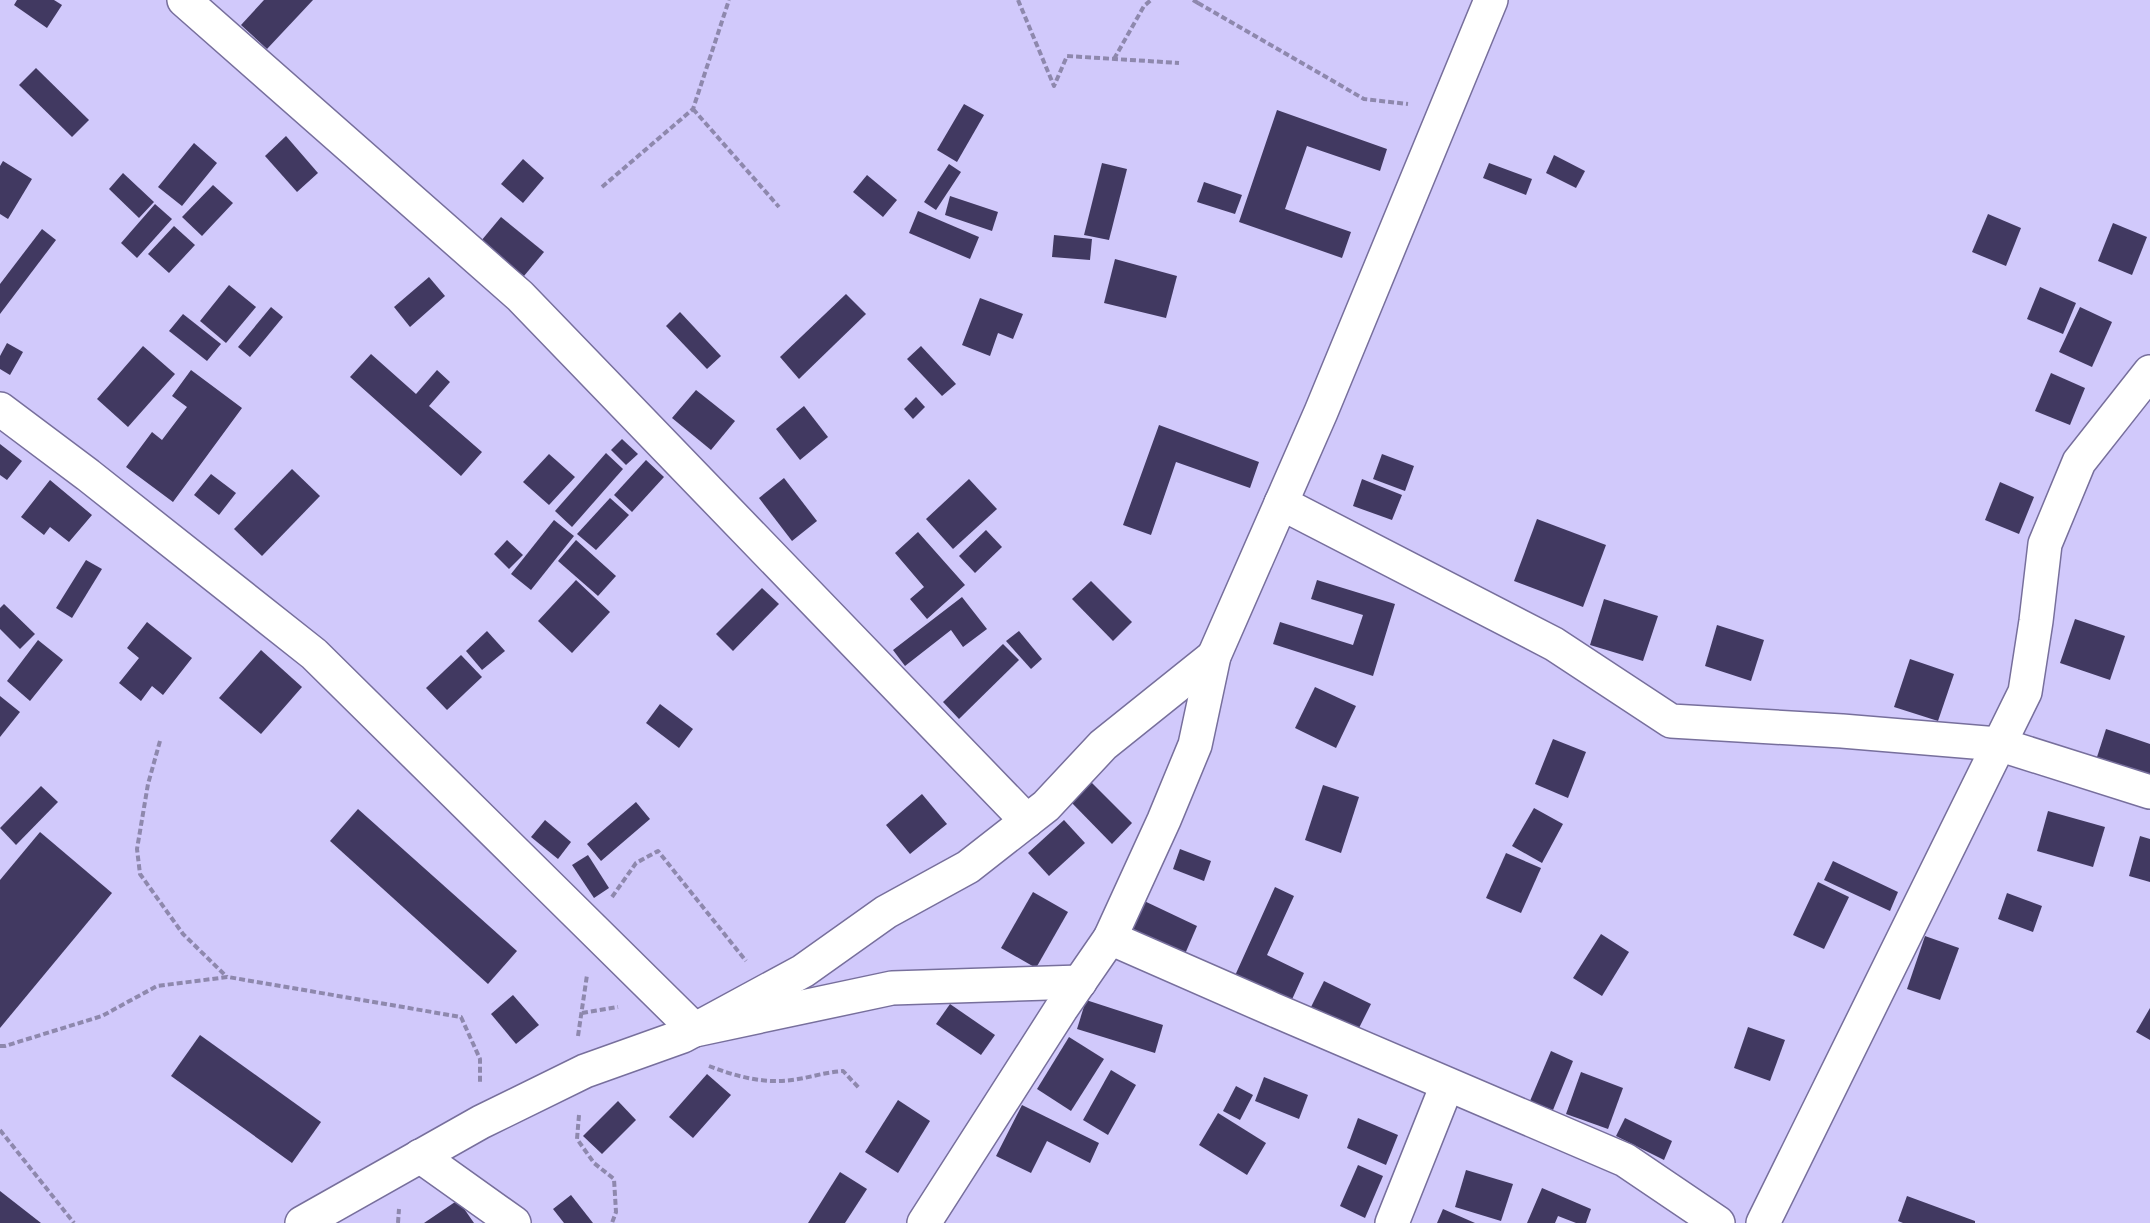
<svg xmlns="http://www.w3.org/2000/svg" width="2150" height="1223" font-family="Overpass,sans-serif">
  <rect width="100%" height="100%" fill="#d1c9fb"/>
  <g fill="#413961">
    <polygon points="17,0 54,0 62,5 47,28 14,5"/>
    <polygon points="264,0 313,0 267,49 241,25"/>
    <polygon points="36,68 89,120 72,137 19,85"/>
    <polygon points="964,104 984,115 957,162 937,150"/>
    <polygon points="1277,110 1387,149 1380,171 1307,146 1285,209 1351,232 1342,258 1239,222"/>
    <polygon points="286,136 318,173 297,192 265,156"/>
    <polygon points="194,143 217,163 182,206 158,187"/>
    <polygon points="1554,155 1585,171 1576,188 1546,173"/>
    <polygon points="523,159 544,178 523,203 501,184"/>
    <polygon points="3,161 32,179 8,219 0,214 0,166"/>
    <polygon points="1102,163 1127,169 1109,240 1084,235"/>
    <polygon points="1489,163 1532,179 1526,195 1483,178"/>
    <polygon points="949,164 961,172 936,210 924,202"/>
    <polygon points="123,173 154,202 139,218 109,189"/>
    <polygon points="867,175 897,200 883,217 853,192"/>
    <polygon points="1204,182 1242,195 1235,214 1197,202"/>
    <polygon points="213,185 233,203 202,236 182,217"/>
    <polygon points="950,196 998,212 992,231 945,215"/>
    <polygon points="155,204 172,219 137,258 121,243"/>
    <polygon points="918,211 979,237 970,259 909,233"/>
    <polygon points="1988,214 2021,228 2006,266 1972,252"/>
    <polygon points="501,217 544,252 524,276 481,241"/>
    <polygon points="2113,223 2147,237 2132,275 2098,261"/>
    <polygon points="174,226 195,245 169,273 148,254"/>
    <polygon points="42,229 56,240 0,314 0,284"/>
    <polygon points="1054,235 1092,239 1090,260 1052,257"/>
    <polygon points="1115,259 1177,276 1166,318 1104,303"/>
    <polygon points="429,277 445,296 410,327 394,307"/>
    <polygon points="229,285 256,307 226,343 200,321"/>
    <polygon points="2040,287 2076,303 2063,334 2027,319"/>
    <polygon points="846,294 866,314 799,379 780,357"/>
    <polygon points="980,298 1023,314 1013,339 998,333 990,356 962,345"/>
    <polygon points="271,307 283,317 250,357 238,347"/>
    <polygon points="2080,307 2112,322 2092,367 2059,352"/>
    <polygon points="680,312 721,356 707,369 666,326"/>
    <polygon points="183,314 221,344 207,361 169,331"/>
    <polygon points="7,343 23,352 10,375 0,369 0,356"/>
    <polygon points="143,346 175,374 128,427 97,399"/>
    <polygon points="921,346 956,384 942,396 907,359"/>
    <polygon points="371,354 416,394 437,370 450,382 429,406 482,452 461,476 350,377"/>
    <polygon points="191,370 242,408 173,502 126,467 152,432 162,440 187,407 172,396"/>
    <polygon points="2051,373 2085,388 2070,425 2035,411"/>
    <polygon points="696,390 735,421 711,450 672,418"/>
    <polygon points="916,397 925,407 913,419 904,409"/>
    <polygon points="804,406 828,437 800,460 776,429"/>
    <polygon points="1159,425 1259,462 1250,488 1176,462 1151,535 1123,525"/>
    <polygon points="622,439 638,454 626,465 611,450"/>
    <polygon points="0,444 22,461 7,480 0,475"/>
    <polygon points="606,453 623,469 572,527 555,511"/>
    <polygon points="549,454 575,477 549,505 523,482"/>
    <polygon points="1382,454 1414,466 1405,491 1373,479"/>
    <polygon points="646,460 664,477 632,512 614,495"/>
    <polygon points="292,469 320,496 262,556 234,529"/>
    <polygon points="211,474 236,493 219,515 194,495"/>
    <polygon points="784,478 817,521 792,541 759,498"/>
    <polygon points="969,479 997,509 953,549 926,519"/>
    <polygon points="1362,479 1402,495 1392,520 1353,506"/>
    <polygon points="50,480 92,515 69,542 50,527 44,535 21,517"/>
    <polygon points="2000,482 2034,497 2019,534 1985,520"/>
    <polygon points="610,498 629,515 596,550 577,534"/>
    <polygon points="1537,519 1606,545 1583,607 1514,581"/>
    <polygon points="554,520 574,536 531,590 511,574"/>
    <polygon points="986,530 1002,547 975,573 959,556"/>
    <polygon points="918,532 965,585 927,619 910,599 924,587 895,553"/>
    <polygon points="507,540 523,555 509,569 494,554"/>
    <polygon points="576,540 616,576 598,596 558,561"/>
    <polygon points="86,560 102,569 72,618 56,608"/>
    <polygon points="576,580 610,612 572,653 538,621"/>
    <polygon points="1317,580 1395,604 1373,676 1273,644 1280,622 1353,645 1363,615 1311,599"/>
    <polygon points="1091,581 1132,622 1113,641 1072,599"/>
    <polygon points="762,588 779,604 733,651 716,634"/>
    <polygon points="962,597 987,629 963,647 951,630 905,666 893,650"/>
    <polygon points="1604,599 1658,616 1643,661 1590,645"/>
    <polygon points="4,604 35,634 20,649 0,629 0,608"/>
    <polygon points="2075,619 2125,636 2110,680 2060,663"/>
    <polygon points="147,622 192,658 163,695 152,686 141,701 119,683 139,658 127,648"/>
    <polygon points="1717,625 1764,640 1751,681 1705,666"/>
    <polygon points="487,631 505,651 482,670 466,651"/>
    <polygon points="1019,631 1042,659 1031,669 1006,641"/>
    <polygon points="38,640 63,660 30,701 7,681"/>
    <polygon points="1003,644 1019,660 959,719 943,702"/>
    <polygon points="261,650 302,687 261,734 219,698"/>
    <polygon points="461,655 482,677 447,710 426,688"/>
    <polygon points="1910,659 1954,674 1938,721 1894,707"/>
    <polygon points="1315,687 1356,706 1336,748 1295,728"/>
    <polygon points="0,696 20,712 0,737"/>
    <polygon points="660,704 693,729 679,748 646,723"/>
    <polygon points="2106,729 2150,744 2150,774 2097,757"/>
    <polygon points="1553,739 1586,752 1568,798 1535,784"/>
    <polygon points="1090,781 1132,823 1112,844 1070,801"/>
    <polygon points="1323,785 1359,797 1341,853 1305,840"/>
    <polygon points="41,786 58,802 16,845 0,828"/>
    <polygon points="922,794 947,824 910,854 886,825"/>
    <polygon points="636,802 650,819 601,861 587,844"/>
    <polygon points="1534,808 1563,824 1542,863 1512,846"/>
    <polygon points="358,809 517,951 488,984 330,841"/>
    <polygon points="2048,811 2105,827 2093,867 2037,851"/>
    <polygon points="545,820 571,842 558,859 531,837"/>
    <polygon points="1064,820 1085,843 1049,876 1028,853"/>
    <polygon points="40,832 112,893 0,1028 0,880"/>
    <polygon points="2140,836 2150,839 2150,882 2129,876"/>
    <polygon points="1180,849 1211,861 1204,881 1173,869"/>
    <polygon points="1506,853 1541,868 1521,913 1486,898"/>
    <polygon points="588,855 609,888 594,898 572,865"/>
    <polygon points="1833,861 1898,892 1890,911 1824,880"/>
    <polygon points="1818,882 1849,897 1824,949 1793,935"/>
    <polygon points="1275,887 1294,896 1267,955 1304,973 1289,1006 1233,980"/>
    <polygon points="1033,892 1068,912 1036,968 1001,948"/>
    <polygon points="2007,893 2042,906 2033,932 1998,919"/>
    <polygon points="1140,899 1197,926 1185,954 1128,927"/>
    <polygon points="1601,934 1629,952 1602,996 1573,978"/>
    <polygon points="1925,936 1959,948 1940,1000 1907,989"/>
    <polygon points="1324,981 1371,1004 1358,1030 1311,1007"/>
    <polygon points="513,995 539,1025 516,1044 491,1014"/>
    <polygon points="1086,1000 1163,1025 1155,1053 1077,1029"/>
    <polygon points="950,1004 995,1035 981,1055 936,1024"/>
    <polygon points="2150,1008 2150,1040 2136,1032"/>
    <polygon points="1748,1027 1785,1040 1770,1081 1734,1068"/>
    <polygon points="200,1035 321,1122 292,1163 171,1076"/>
    <polygon points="1069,1037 1104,1059 1071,1111 1037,1089"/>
    <polygon points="1551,1051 1573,1061 1553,1110 1530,1101"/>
    <polygon points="1111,1070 1136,1085 1108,1135 1083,1120"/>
    <polygon points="1581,1072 1623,1088 1608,1129 1566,1114"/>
    <polygon points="707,1074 731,1095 693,1138 669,1117"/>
    <polygon points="1264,1077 1308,1095 1299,1119 1255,1101"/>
    <polygon points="1236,1086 1253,1095 1240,1120 1223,1111"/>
    <polygon points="898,1100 930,1121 898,1173 865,1152"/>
    <polygon points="618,1101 636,1120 602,1154 583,1136"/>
    <polygon points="1022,1105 1099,1143 1090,1163 1047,1141 1031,1173 996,1156"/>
    <polygon points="1218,1113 1266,1143 1247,1175 1199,1145"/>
    <polygon points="1358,1118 1398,1135 1386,1165 1347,1148"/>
    <polygon points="1625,1118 1672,1141 1664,1160 1616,1136"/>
    <polygon points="1358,1165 1383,1176 1365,1218 1340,1206"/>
    <polygon points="1466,1170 1513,1184 1501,1221 1455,1207"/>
    <polygon points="840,1172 867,1189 845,1223 808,1223"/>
    <polygon points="1542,1188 1591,1209 1586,1223 1576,1223 1558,1216 1555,1223 1527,1223"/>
    <polygon points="0,1191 41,1223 0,1223"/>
    <polygon points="571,1195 593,1223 564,1223 553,1209"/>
    <polygon points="1907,1196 1975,1221 1975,1223 1903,1223 1898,1221"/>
    <polygon points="458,1200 474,1223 424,1223"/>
    <polygon points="1443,1209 1475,1223 1437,1223"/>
  </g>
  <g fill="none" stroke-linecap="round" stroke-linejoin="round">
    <defs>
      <g id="minor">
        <polyline points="184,0 520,296 1027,821"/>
        <polyline points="0,409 88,475 314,654 695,1030 892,988 1080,982"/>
        <polyline points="1281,503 1554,644 1671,721 1842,731 1998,744 2150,792"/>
        <polyline points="1110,938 1272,1009 1625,1160 1718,1223"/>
        <polyline points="420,1156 514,1223"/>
        <polyline points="302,1223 481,1122 585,1071 683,1036 803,971 886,912 968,867 1046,806 1103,745 1214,656"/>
        <polyline points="924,1223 1061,1009 1110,938 1164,820 1195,745 1214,656 1321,412 1491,0"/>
        <polyline points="1392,1223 1447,1085"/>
        <polyline points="1763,1223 2025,692 2036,621 2045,544 2079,462 2150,372"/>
      </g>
    </defs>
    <use href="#minor" stroke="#776f9c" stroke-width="36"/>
    <g stroke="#8e88ad" stroke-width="4" stroke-dasharray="6 3" stroke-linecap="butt">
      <polyline points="1018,0 1054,86 1067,56 1179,63"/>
      <polyline points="1193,0 1198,3 1197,0"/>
      <polyline points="1198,3 1364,99 1408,104"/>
      <polyline points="1114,59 1144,6 1151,0"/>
      <polyline points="693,109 779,207"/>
      <polyline points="602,187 693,109 729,0"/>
      <polyline points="160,741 148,784 137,849 140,874 183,934 227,977"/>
      <polyline points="612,897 636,863 658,851 746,961"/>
      <polyline points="582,1013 618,1007"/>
      <polyline points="578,1036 587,975"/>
      <polyline points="0,1046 5,1046 102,1016 157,986 228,977 461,1017 480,1059 480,1083"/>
      <path d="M 709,1066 C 735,1076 763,1084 792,1080 C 809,1078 825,1072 843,1071 L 860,1089"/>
      <polyline points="579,1115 577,1139 594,1163 614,1179 616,1212 612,1223"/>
      <polyline points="0,1130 74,1223"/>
      <polyline points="398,1223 399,1209"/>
    </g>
    <use href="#minor" stroke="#fff" stroke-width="33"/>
  </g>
</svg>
